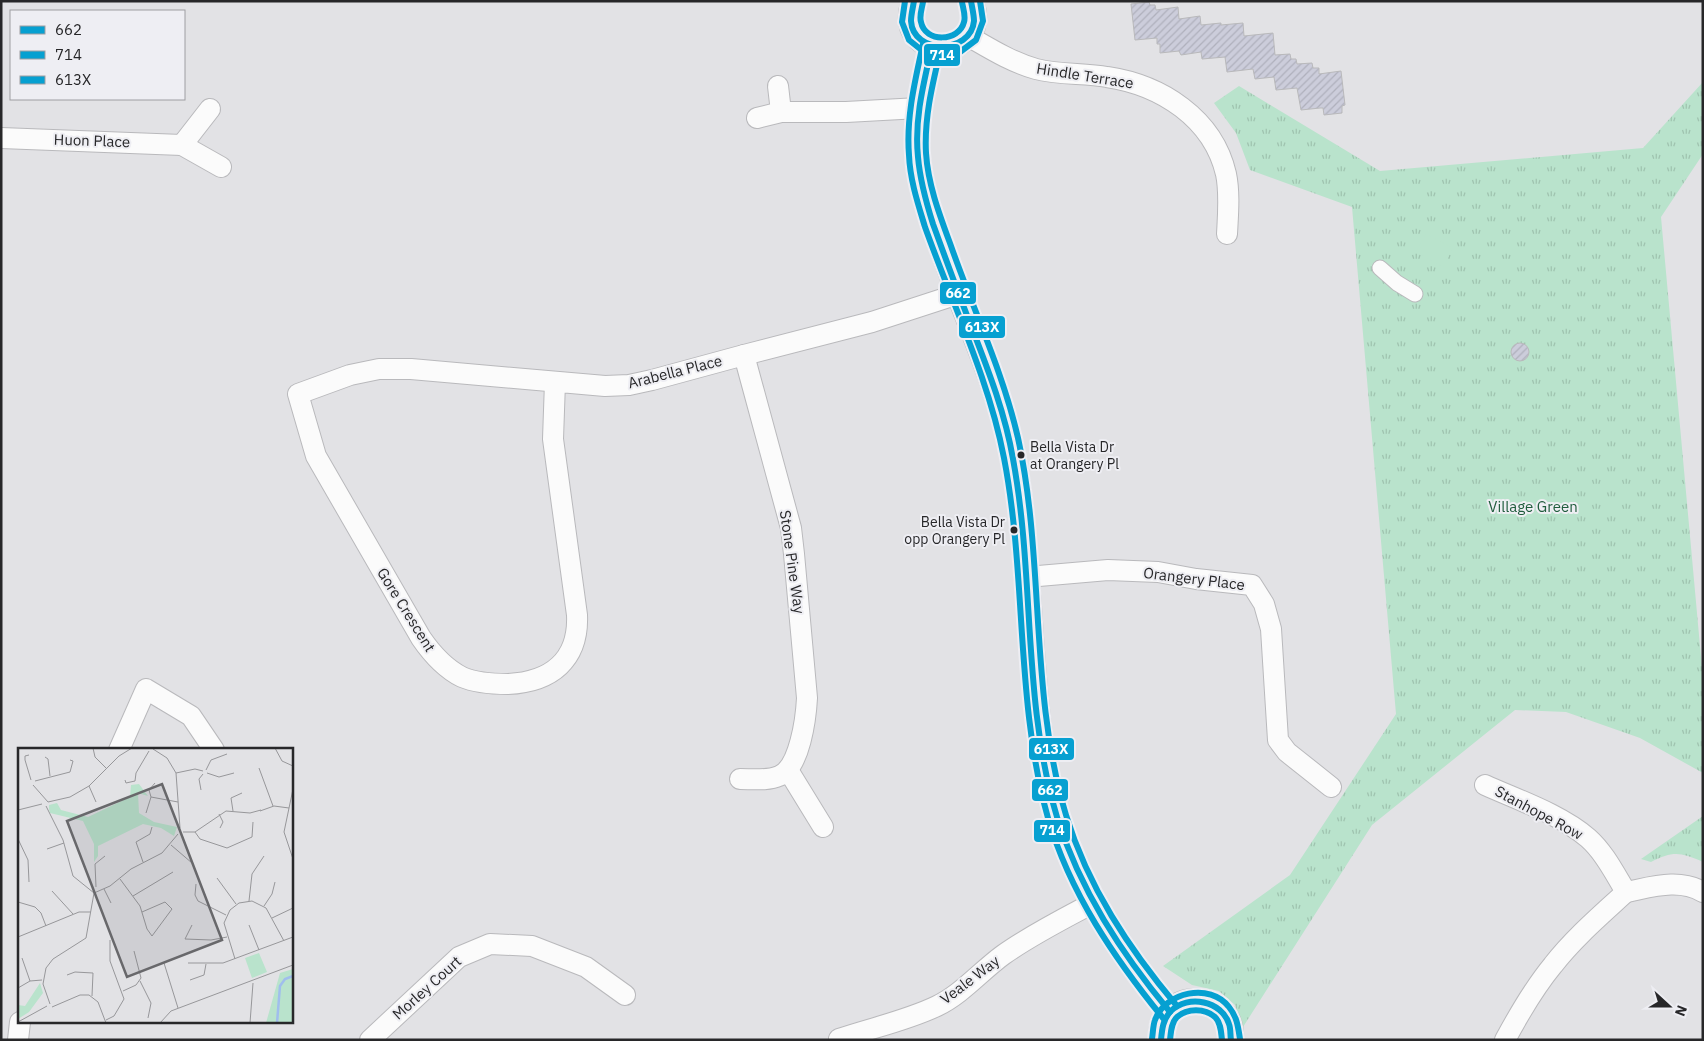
<svg xmlns="http://www.w3.org/2000/svg" width="1704" height="1041" font-family="'IBM Plex Sans',sans-serif">
  <defs>
    <pattern id="grass-tufts" width="24" height="20" patternUnits="userSpaceOnUse" patternTransform="scale(1.25)"><rect width="24" height="20" fill="#b9e3cc"/><path d="M3 7l-1-3M5 7V3M7 7l1-3M15 17l-1-3M17 17v-4M19 17l1-3" fill="none" stroke="#9fc3af"/></pattern>
    <pattern id="building-hatch" width="6" height="6" patternUnits="userSpaceOnUse" patternTransform="scale(1.25)"><rect width="6" height="6" fill="#cccddb"/><path d="M-1 1l2-2M0 6l6-6M5 7l2-2" fill="none" stroke="#afb0bc"/></pattern>
  </defs>
  <rect width="100%" height="100%" fill="#e2e2e5"/>
  <g fill="url(#grass-tufts)">
    <polygon points="1703,82 1703,154 1661,217 1703,679 1703,773 1640,738 1566,712 1515,710 1372,825 1243,1027 1235,1005 1219,991 1192,985 1163,966 1290,875 1396,714 1352,207 1250,170 1236,133 1214,103 1239,86 1380,171 1643,148"/>
    <path d="M 1703,816 L 1703,862 C 1680,852 1673,851 1651,862 L 1641,859 Z"/>
  </g>
  <polygon fill="#b9e3cc" points="1426,234 1453,248 1443,267 1416,252"/>
  <g fill="url(#building-hatch)" stroke="#b9b9bb">
    <polygon points="1149,2 1150,5 1155,5 1156,10 1178,7 1179,19 1200,16 1201,25 1221,23 1221,25 1243,23 1244,36 1273,33 1275,55 1290,54 1291,59 1296,59 1297,64 1312,63 1313,68 1319,68 1319,74 1341,71 1345,105 1342,106 1342,113 1324,115 1323,108 1320,108 1301,110 1297,88 1276,90 1274,77 1255,79 1253,69 1227,72 1225,57 1202,59 1201,52 1181,55 1179,51 1160,53 1160,44 1157,44 1157,38 1135,40 1131,4"/>
    <circle cx="1520" cy="352" r="9"/>
  </g>
  <g fill="none" stroke-linecap="round" stroke-linejoin="round">
    <defs>
      <polyline id="pedestrian" points="1380,268 1397,283 1415,294"/>
      <g id="minor">
        <path d="M 968,36 C 989,48 1011,62 1036,69 C 1059,75 1084,73 1107,77 C 1161,85 1213,118 1226,174 C 1230,193 1228,215 1227,234"/>
        <polyline points="778,86 781,112"/>
        <polyline points="757,118 781,112 846,112 919,108"/>
        <polyline points="1,138 182,145 221,167"/>
        <polyline points="182,145 210,109"/>
        <path d="M 555,382 L 553,439 L 577,615 C 579,660 551,682 508,684 C 493,684 476,683 462,677 C 444,668 432,654 421,638 L 316,456 L 298,394 L 350,375 L 379,369 L 411,369 L 605,386 L 629,385 L 652,380 L 744,355 L 872,322 L 958,294"/>
        <polyline points="1027,577 1108,570 1158,572 1196,579 1252,585 1264,604 1271,629 1278,740 1287,752 1331,787"/>
        <polyline points="119,750 146,689 191,716 214,750"/>
        <polyline points="788,770 823,827"/>
        <path d="M 740,779 C 752,779 768,781 779,776 C 800,768 806,717 807,698 L 794,554 L 791,528 L 744,355"/>
        <path d="M 1485,785 C 1518,800 1560,814 1588,838 C 1604,852 1615,874 1626,892"/>
        <path d="M 1626,892 C 1652,887 1679,878 1703,892"/>
        <path d="M 839,1039 C 871,1028 906,1021 937,1006 C 962,994 981,971 1003,955 C 1031,935 1063,919 1093,903"/>
        <polyline points="18,1040 20,1022"/>
        <polyline points="370,1040 459,957 490,944 532,946 586,967 625,995"/>
        <path d="M 1505,1040 C 1519,1014 1534,988 1553,965 C 1574,938 1601,915 1626,892"/>
      </g>
      <g id="tertiary">
        <path d="M 914,1 C 892,63 993,61 971,1"/>
        <path d="M 932,46 C 925,78 917,109 917,142 C 917,180 930,215 943,251 C 964,312 992,371 1008,434 C 1022,490 1024,549 1029,606 C 1033,666 1036,726 1049,784 C 1067,871 1113,946 1170,1012"/>
        <path d="M 1161,1040 C 1158,987 1235,989 1231,1040"/>
      </g>
    </defs>
    <use href="#pedestrian" stroke="#b9b9bc" stroke-width="17"/>
    <use href="#minor" stroke="#b9b9bc" stroke-width="22"/>
    <use href="#tertiary" stroke="#b9b9bc" stroke-width="26"/>
    <use href="#pedestrian" stroke="#fbfbfb" stroke-width="15"/>
    <use href="#minor" stroke="#fbfbfb" stroke-width="20"/>
    <use href="#tertiary" stroke="#fbfbfb" stroke-width="24"/>
    <defs>
      <g id="bus-1">
        <path d="M 914,1 C 913,7 911,15 911,21 C 913,55 971,54 974,21 C 974,15 972,7 971,1"/>
        <path d="M 932,46 C 924,82 914,119 918,157 C 920,180 926,202 933,224 C 945,257 957,290 970,323 C 987,367 1005,412 1013,459 C 1035,577 1022,701 1057,817 C 1080,890 1121,953 1170,1012"/>
        <path d="M 1161,1040 C 1162,1029 1163,1019 1171,1011 C 1188,994 1222,1001 1229,1024 C 1231,1029 1230,1035 1231,1040"/>
      </g>
      <g id="bus-2">
        <polyline points="905,1 902,22 909,40 924,52 943,55 960,52 976,40 983,21 980,1"/>
        <path d="M 923,44 C 915,81 906,117 909,155 C 910,180 918,204 925,227 C 952,303 989,379 1004,458 C 1027,577 1015,701 1048,818 C 1070,893 1114,958 1163,1018"/>
        <path d="M 1170,1040 C 1171,1032 1171,1023 1177,1017 C 1187,1008 1205,1008 1215,1017 C 1221,1023 1221,1032 1222,1040"/>
      </g>
      <g id="bus-3">
        <path d="M 923,2 C 922,8 919,16 921,22 C 925,43 959,42 964,22 C 966,16 963,8 962,2"/>
        <path d="M 941,48 C 933,82 924,117 926,153 C 928,185 940,216 951,246 C 973,309 1003,372 1018,438 C 1045,561 1029,692 1066,815 C 1088,887 1129,949 1177,1006"/>
        <path d="M 1152,1039 C 1153,1033 1153,1025 1155,1020 C 1165,992 1210,982 1229,1007 C 1237,1017 1238,1026 1240,1039"/>
      </g>
    </defs>
    <use href="#bus-1" stroke="#eeeef3" stroke-width="10"/>
    <use href="#bus-2" stroke="#eeeef3" stroke-width="10"/>
    <use href="#bus-3" stroke="#eeeef3" stroke-width="10"/>
    <use href="#bus-1" stroke="#06a0d1" stroke-width="6"/>
    <use href="#bus-2" stroke="#06a0d1" stroke-width="6"/>
    <use href="#bus-3" stroke="#06a0d1" stroke-width="6"/>
  </g>
  <g fill="#272729" stroke="#eeeef3" stroke-width="2">
    <circle cx="1021" cy="455" r="4.5"/>
    <circle cx="1014" cy="530" r="4.5"/>
  </g>
  <g text-anchor="middle" stroke-width="4" stroke-linejoin="round" paint-order="stroke">
    <g font-size="14" fill="#272729" stroke="#eeeef3" text-anchor="start">
      <text x="1030" y="452">Bella Vista Dr<tspan x="1030" dy="17">at Orangery Pl</tspan></text>
      <text x="1005" y="527" text-anchor="end">Bella Vista Dr<tspan x="1005" dy="17">opp Orangery Pl</tspan></text>
    </g>
    <g font-size="15" fill="#272729" stroke="#eeeef3">
      <text transform="translate(1085 76) rotate(9)" y="5">Hindle Terrace</text>
      <text transform="translate(92 141) rotate(2)" y="5">Huon Place</text>
      <text transform="translate(675 372) rotate(-14)" y="5">Arabella Place</text>
      <text transform="translate(792 562) rotate(82)" y="5">Stone Pine Way</text>
      <text transform="translate(1194 579) rotate(7)" y="5">Orangery Place</text>
      <text transform="translate(406 610) rotate(58)" y="5">Gore Crescent</text>
      <text transform="translate(1539 813) rotate(28)" y="5">Stanhope Row</text>
      <text transform="translate(970 980) rotate(-37)" y="5">Veale Way</text>
      <text transform="translate(427 988) rotate(-42)" y="5">Morley Court</text>
    </g>
    <g font-size="15" fill="#205d3d" stroke="#eeeef3">
      <text x="1533" y="512">Village Green</text>
    </g>
  </g>
  <g transform="translate(18 748)">
    <rect width="275" height="275" fill="#e2e2e5"/>
    <path d="M 121,36 L 130,48 L 120,45 L 121,65 L 136,74 L 159,79 L 156,88 L 143,80 L 125,76 L 80,98 L 80,108 L 76,114 L 76,96 L 65,73 L 32,65 L 31,61 L 31,57 L 39,55 L 43,62 L 70,69 L 112,49 L 113,37 ZM 241,205 L 249,224 L 234,230 L 227,210 ZM 275,221 L 275,275 L 248,275 L 262,225 ZM 22,235 L 25,245 L 11,264 L 0,271 L 0,257 L 7,258 Z" fill="#b9e3cc"/>
    <path fill="none" stroke="#a0beed" stroke-width="2.5" d="M 259,275 L 262,238 L 267,231 L 275,228"/>
    <path fill="none" stroke="#97979a" stroke-width="1" d="M 75,0 L 77,9 L 89,21M 257,0 L 264,13 L 275,18M 135,1 L 149,10 L 158,25 L 162,80M 11,7 L 7,8 L 7,12 L 13,32M 27,9 L 30,11 L 32,28M 241,20 L 255,58M 188,22 L 193,12 L 209,6M 158,25 L 177,21 L 185,23M 189,25 L 201,29 L 216,25M 107,32 L 108,35 L 117,33 L 118,25 L 131,3M 17,33 L 52,24 L 55,13 L 52,12M 15,37 L 30,54M 71,38 L 78,54M 275,41 L 266,84 L 275,111M 183,42 L 181,31 L 185,26M 133,49 L 160,54M 133,49 L 131,42 L 137,35M 30,54 L 52,49 L 71,38 L 101,8 L 114,0M 28,58 L 45,92 L 55,128 L 76,145M 0,62 L 24,56M 215,63 L 213,50 L 224,45M 242,63 L 256,58 L 271,60M 128,65 L 133,49M 201,66 L 205,74 L 202,80M 165,84 L 177,84 L 208,63 L 232,65 L 243,62M 177,84 L 182,91 L 209,100 L 234,89 L 235,74M 0,91 L 10,112 L 11,134M 153,97 L 174,115M 29,101 L 46,95M 125,114 L 118,94 L 132,86 L 134,79M 199,130 L 218,156M 102,131 L 122,158 L 129,181 L 134,188 L 154,161 L 147,154 L 124,164M 178,136 L 177,147 L 180,153 L 208,167M 78,139 L 77,116 L 87,108M 86,141 L 93,155M 34,143 L 55,166M 76,145 L 92,138 L 113,121 L 144,105 L 160,86M 115,148 L 155,124M 231,153 L 234,126 L 246,108M 0,154 L 17,159 L 23,165 L 28,178M 246,158 L 254,146 L 257,134M 254,170 L 275,160M 174,177 L 167,191 L 193,192 L 209,189M 231,177 L 241,202M 0,189 L 61,164 L 73,164M 4,210 L 12,233M 217,211 L 206,175 L 212,162 L 221,155 L 234,153 L 248,160 L 266,193M 146,215 L 160,260M 170,215 L 205,215 L 275,189M 49,227 L 57,224 L 75,225 L 74,248M 172,232 L 186,227 L 188,216M 122,233 L 133,255 L 130,270M 0,240 L 12,233 L 24,232M 105,243 L 118,237 L 123,230 L 116,203M 32,256 L 25,236 L 28,220 L 35,211 L 68,190 L 76,145M 34,259 L 62,247 L 71,247 L 80,254 L 88,275M 88,272 L 96,268 L 106,251 L 92,213 L 92,192M 0,274 L 29,258M 142,275 L 153,263 L 275,217M 232,275 L 235,235"/>
    <path fill="#68686b" fill-opacity="0.15" stroke="#68686b" stroke-width="2.5" d="M 144,36 L 204,192 L 109,229 L 49,73 Z"/>
    <rect width="275" height="275" fill="none" stroke="#272729" stroke-width="2.5"/>
  </g>
  <g stroke="#eeeef3" stroke-width="2">
    <rect x="923" y="43" width="38" height="24" rx="5" fill="#06a0d1"/>
    <rect x="939" y="281" width="38" height="24" rx="5" fill="#06a0d1"/>
    <rect x="958" y="315" width="48" height="24" rx="5" fill="#06a0d1"/>
    <rect x="1028" y="737" width="47" height="24" rx="5" fill="#06a0d1"/>
    <rect x="1031" y="778" width="38" height="24" rx="5" fill="#06a0d1"/>
    <rect x="1033" y="819" width="38" height="24" rx="5" fill="#06a0d1"/>
  </g>
  <g font-size="14" text-anchor="middle" font-weight="bold" fill="#fff">
    <text x="942" y="60">714</text>
    <text x="958" y="298">662</text>
    <text x="982" y="332">613X</text>
    <text x="1051" y="754">613X</text>
    <text x="1050" y="795">662</text>
    <text x="1052" y="835">714</text>
  </g>
  <rect width="1704" height="1041" fill="none" stroke="#272729" stroke-width="5"/>
  <rect x="10" y="10" width="175" height="90" fill="#eeeef3" stroke="#9e9ea2"/>
  <rect x="20" y="26" width="25" height="8" fill="#06a0d1" stroke="#9e9ea2"/>
  <text x="55" y="35" font-size="15" fill="#272729">662</text>
  <rect x="20" y="51" width="25" height="8" fill="#06a0d1" stroke="#9e9ea2"/>
  <text x="55" y="60" font-size="15" fill="#272729">714</text>
  <rect x="20" y="76" width="25" height="8" fill="#06a0d1" stroke="#9e9ea2"/>
  <text x="55" y="85" font-size="15" fill="#272729">613X</text>
  <g transform="translate(1669 1006) rotate(111)" stroke="#eeeef3" stroke-width="4" paint-order="stroke">
  <path d="M0-4L9 19L0 12L-9 19Z" fill="#272729"/>
  <text y="-8" font-size="14" font-weight="bold" text-anchor="middle" fill="#272729">N</text>
  </g>
</svg>
